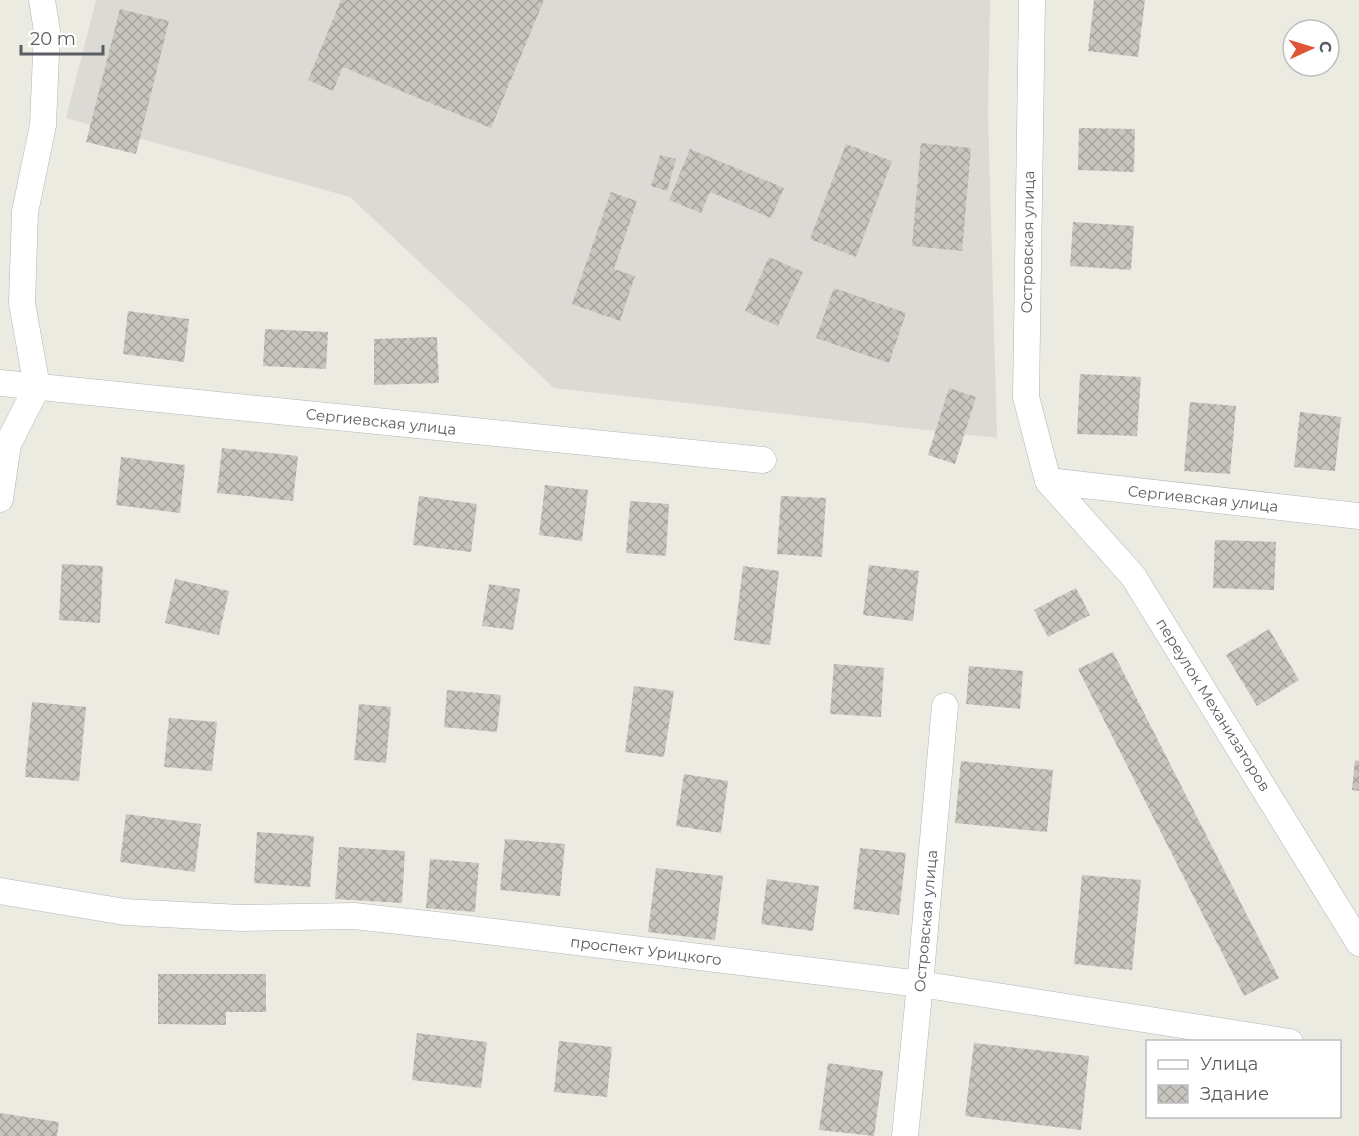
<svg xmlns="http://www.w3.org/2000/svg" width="1359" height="1136" font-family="Montserrat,sans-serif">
  <defs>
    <pattern id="building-cross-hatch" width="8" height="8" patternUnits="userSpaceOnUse" patternTransform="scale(1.5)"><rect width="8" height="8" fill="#c8c5bf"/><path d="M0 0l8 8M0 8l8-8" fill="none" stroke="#a5a39f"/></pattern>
  </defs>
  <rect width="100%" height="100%" fill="#ecebe2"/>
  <polygon fill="#dbdad4" points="96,0 990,0 988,114 997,438 554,388 350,197 66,118"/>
  <g fill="url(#building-cross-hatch)">
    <polygon points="341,0 544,0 491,128 343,67 333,91 308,80"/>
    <polygon points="1094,0 1145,0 1138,57 1088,51"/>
    <polygon points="120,9 169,21 136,154 86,142"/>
    <polygon points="1079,128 1135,129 1134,172 1078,170"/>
    <polygon points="921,143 971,148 962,251 912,246"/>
    <polygon points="846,144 892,161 856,257 810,239"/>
    <polygon points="690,149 784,188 771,218 710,192 701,213 669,200"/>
    <polygon points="660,155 676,159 667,191 651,186"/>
    <polygon points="611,192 637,201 614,269 635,276 620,321 572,304"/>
    <polygon points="1073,222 1134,226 1131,270 1070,266"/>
    <polygon points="769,257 803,272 778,326 745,311"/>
    <polygon points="834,288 906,313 889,363 816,338"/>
    <polygon points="128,311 189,319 184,362 123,354"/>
    <polygon points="265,329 328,332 326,369 263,366"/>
    <polygon points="437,337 439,383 374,385 374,339"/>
    <polygon points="1080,374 1141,377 1137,436 1077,434"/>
    <polygon points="949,388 976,397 955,464 928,455"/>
    <polygon points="1190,402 1236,406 1230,474 1184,471"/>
    <polygon points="1300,412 1341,417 1335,471 1294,467"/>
    <polygon points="222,448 298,456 293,501 217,493"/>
    <polygon points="121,457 185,465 180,513 116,505"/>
    <polygon points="545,485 588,490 582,541 539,535"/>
    <polygon points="419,496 477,504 471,552 413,545"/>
    <polygon points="781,496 826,498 822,557 777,554"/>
    <polygon points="630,501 669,504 666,556 626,553"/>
    <polygon points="1215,540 1276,542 1274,590 1213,588"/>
    <polygon points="62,564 103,566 100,623 59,620"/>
    <polygon points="869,565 919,571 913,621 863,615"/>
    <polygon points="743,566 779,571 770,645 734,640"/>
    <polygon points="175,579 229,591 219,635 165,623"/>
    <polygon points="489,584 520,589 513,630 482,626"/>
    <polygon points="1076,588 1090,615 1048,637 1034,610"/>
    <polygon points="1269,629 1299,680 1257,706 1226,655"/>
    <polygon points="1113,652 1279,978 1244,996 1078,669"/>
    <polygon points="834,664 884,668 881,717 830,714"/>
    <polygon points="969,666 1023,671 1020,709 966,704"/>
    <polygon points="634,686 674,691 664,757 625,752"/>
    <polygon points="447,690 501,695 497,732 444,727"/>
    <polygon points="32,702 86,707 79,781 25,777"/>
    <polygon points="359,704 391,707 386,763 354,760"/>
    <polygon points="169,718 217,722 212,771 164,767"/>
    <polygon points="1355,760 1359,761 1359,791 1352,790"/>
    <polygon points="961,761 1053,770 1047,832 955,823"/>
    <polygon points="684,774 728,781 721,833 676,826"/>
    <polygon points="126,814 201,824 195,872 120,862"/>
    <polygon points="257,832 314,836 310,887 254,883"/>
    <polygon points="505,839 565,844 560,896 500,890"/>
    <polygon points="339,847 405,851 402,903 335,899"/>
    <polygon points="860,848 906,853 899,915 853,909"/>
    <polygon points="430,859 479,863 475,912 426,908"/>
    <polygon points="656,868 723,876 715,940 648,932"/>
    <polygon points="1082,875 1141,880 1132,970 1074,964"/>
    <polygon points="767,879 819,886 813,931 761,924"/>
    <polygon points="158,974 266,974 266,1012 226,1012 226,1025 158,1024"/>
    <polygon points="417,1033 487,1042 481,1088 412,1080"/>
    <polygon points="559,1041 612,1047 607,1097 554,1092"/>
    <polygon points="974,1043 1089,1056 1081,1130 965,1116"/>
    <polygon points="828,1063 883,1071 874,1136 819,1130"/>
    <polygon points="0,1113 59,1122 57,1136 0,1136"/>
  </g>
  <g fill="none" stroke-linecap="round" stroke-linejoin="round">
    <defs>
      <g id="minor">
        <polyline points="1032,0 1026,397 1048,481 1133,576 1359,943"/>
        <polyline points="0,383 763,460"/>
        <polyline points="1048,481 1359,516"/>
        <polyline points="0,499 8,444 37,387 22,303 25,212 43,125 47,31 42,0"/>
        <polyline points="0,891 125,912 241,918 354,916 445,926 920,984 1290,1042"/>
        <polyline points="905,1136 920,984 945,706"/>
      </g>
    </defs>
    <use href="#minor" stroke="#b3b4b9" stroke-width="27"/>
    <use href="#minor" stroke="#fff" stroke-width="26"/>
  </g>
  <g text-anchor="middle" stroke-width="6" stroke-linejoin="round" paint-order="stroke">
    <g font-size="15" fill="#5a5d62" stroke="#fff">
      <text transform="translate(1028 242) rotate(-89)" y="5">Островская улица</text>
      <text transform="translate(381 422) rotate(6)" y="5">Сергиевская улица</text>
      <text transform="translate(1203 499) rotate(6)" y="5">Сергиевская улица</text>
      <text transform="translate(1213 705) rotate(58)" y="5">переулок Механизаторов</text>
      <text transform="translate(926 921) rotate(-85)" y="5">Островская улица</text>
      <text transform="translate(646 951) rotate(7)" y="5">проспект Урицкого</text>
    </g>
  </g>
  <rect x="1146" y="1040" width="195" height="78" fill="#ffffff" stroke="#bdbec0" stroke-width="1.5"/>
  <rect x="1158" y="1060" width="30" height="9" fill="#ffffff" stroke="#bdbec0" stroke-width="1.5"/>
  <text x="1200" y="1070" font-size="18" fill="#5a5d62">Улица</text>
  <rect x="1158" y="1085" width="30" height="18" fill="url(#building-cross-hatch)" stroke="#bdbec0" stroke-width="1.5"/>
  <text x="1200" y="1100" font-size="18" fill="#5a5d62">Здание</text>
  <g transform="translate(1311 48) rotate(86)"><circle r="28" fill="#ffffff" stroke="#bdbec0" stroke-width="1.5"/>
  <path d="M0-4.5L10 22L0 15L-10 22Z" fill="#df5535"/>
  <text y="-9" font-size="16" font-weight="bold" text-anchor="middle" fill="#5a5d62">С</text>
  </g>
  <path d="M21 45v9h82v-9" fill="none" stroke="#5a5d62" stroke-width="3"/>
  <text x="30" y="45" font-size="18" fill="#5a5d62" stroke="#ffffff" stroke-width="4.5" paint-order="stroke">20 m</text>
</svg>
